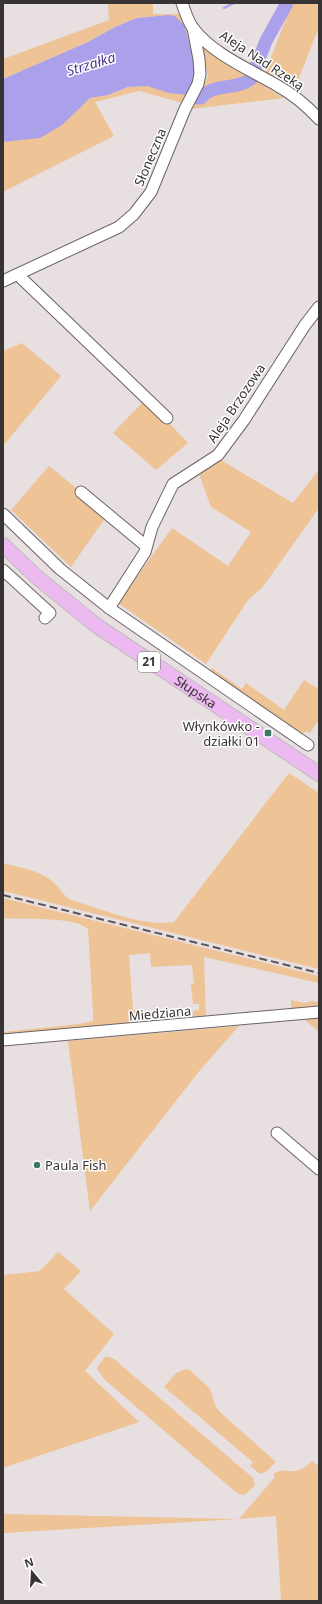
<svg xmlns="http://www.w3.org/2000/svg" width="322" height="1604" font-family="'Noto Sans',sans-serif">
  <rect width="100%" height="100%" fill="#e8dfe1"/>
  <g fill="#eec396">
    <polygon points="108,3 153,3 153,14 182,14 189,30 198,66 183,103 139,91 95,102 114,136 3,192 3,142 18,140 81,106 90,98 108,95 128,87 147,86 177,93 168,15 137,18 115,27 88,42 3,79 3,59 109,20"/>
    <polygon points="292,3 319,4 319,27 297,83 265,73"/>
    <polygon points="201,44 224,62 284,98 191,109 208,76"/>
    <polygon points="22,343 61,376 3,446 3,351"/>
    <polygon points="146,399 188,443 156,470 113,433"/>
    <polygon points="221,460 293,503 317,472 319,473 319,508 262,588 248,600 206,664 118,603 172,528 228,566 251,532 211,507 200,477 201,472"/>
    <polygon points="49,466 108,514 71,567 11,510"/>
    <polygon points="212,668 242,689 246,683 284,710 304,680 319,689 319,720 310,733 306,731 302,734 210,671"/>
    <path d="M 289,773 L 319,793 L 319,969 L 3,891 L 3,863 C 18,867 38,870 51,880 C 59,886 62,895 71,900 C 101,909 143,927 174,922 Z"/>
    <path d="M 3,898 L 319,976 L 319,983 L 204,957 L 206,1019 L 189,1018 L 193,1017 L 193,1011 L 199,1010 L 199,1004 L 193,1004 L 191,984 L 194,984 L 192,965 L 151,967 L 150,953 L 129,955 L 133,1010 L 139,1010 L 139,1022 L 3,1035 L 3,1032 L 79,1024 L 93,1021 L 93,1012 L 88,929 C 75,916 23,920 3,918 Z"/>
    <polygon points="291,1000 306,1003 311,1001 319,1002 319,1008 291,1011"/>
    <polygon points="319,1015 319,1032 305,1020 302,1020 303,1017"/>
    <polygon points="239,1026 200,1070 90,1211 68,1041"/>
    <polygon points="58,1252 81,1271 64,1289 114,1334 85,1371 139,1422 3,1468 3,1275 40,1271"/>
    <polygon points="106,1356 114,1359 253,1478 255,1485 245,1495 238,1494 105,1380 97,1369 98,1366"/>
    <polygon points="186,1369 190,1370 210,1389 216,1407 220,1412 276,1462 267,1471 260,1474 250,1466 253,1462 164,1387 176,1373"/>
    <path d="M 312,1461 L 319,1466 L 319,1601 L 281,1601 L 276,1516 L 239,1519 L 3,1533 L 3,1514 L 239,1519 L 275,1477 L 273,1475 C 285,1463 293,1481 312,1461 Z"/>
  </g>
  <polygon fill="#aba0ea" points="168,15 175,16 184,25 196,66 196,79 188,95 169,93 147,86 128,87 108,95 90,98 62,125 40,138 3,142 3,79 88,42 115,27 137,18"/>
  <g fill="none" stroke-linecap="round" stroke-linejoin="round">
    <polyline stroke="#aba0ea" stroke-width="2" points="224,8 234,3"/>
    <path stroke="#aba0ea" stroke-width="13" d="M 198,98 L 201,98 C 212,83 237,90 251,79 L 266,41 L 287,3"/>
    <defs>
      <g id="minor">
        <path d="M 182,3 C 185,11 188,22 193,28 C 212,54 251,70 278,86 C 294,95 307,106 319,119"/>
        <polyline points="18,275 167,418"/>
        <polyline points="3,281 119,227 134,214 151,192 185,109 198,84 200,74 199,59 193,28"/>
        <polyline points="81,492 146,546"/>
        <polyline points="3,514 60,569 109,608 308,745"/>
        <polyline points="3,570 50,613 45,618"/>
        <polyline points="109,608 145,552 152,527 173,484 218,455 244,420 305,325 319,307"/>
        <polyline points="3,1040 319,1012"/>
        <polyline points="277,1133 319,1169"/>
      </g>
      <g id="major">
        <path id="s1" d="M 3,545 L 39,579 L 97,626 L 319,774"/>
      </g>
    </defs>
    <use href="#minor" stroke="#6b6365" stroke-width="13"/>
    <use href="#major" stroke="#bfbebe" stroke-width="16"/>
    <use href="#minor" stroke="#fff" stroke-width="11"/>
    <use href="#major" stroke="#ecb9f0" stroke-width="14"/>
    <polyline stroke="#5a5557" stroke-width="2" stroke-dasharray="8 4" stroke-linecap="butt" points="3,895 319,973"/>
  </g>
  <g fill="#3b7864" stroke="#fff" stroke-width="1.5">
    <rect x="264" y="729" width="8" height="8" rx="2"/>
    <circle cx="37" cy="1165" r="4"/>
  </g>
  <g text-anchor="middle" stroke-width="3" stroke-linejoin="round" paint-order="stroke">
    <rect fill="#fff" stroke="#737071" stroke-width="1" x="138" y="652" width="22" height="20" rx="3"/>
    <g font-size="12" font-weight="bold" fill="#373334">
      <text x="149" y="666">21</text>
    </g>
    <g font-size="13" fill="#373334" stroke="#fff">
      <text transform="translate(262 60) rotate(33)" y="5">Aleja Nad Rzeką</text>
      <text transform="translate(150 157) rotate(-67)" y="5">Słoneczna</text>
      <text transform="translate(236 403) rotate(-56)" y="5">Aleja Brzozowa</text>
      <text dy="5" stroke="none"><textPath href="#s1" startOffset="243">Słupska</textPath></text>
      <text transform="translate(160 1013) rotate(-5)" y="5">Miedziana</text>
    </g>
    <g font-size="13" fill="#373334" stroke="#fff" text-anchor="end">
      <text x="260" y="731">Włynkówko -<tspan x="260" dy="15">działki 01</tspan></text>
      <text x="45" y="1170" text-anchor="start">Paula Fish</text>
    </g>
    <g font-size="14" font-style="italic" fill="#4d388e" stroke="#fff">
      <text transform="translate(91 64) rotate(-17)" y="5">Strzałka</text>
    </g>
  </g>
  <rect width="322" height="1604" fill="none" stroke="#373334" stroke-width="8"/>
  <g transform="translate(32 1572) rotate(342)" stroke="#ffffff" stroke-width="3" paint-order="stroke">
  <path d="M0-3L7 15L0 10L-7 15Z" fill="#373334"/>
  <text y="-6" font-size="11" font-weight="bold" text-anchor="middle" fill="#373334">N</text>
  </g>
</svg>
